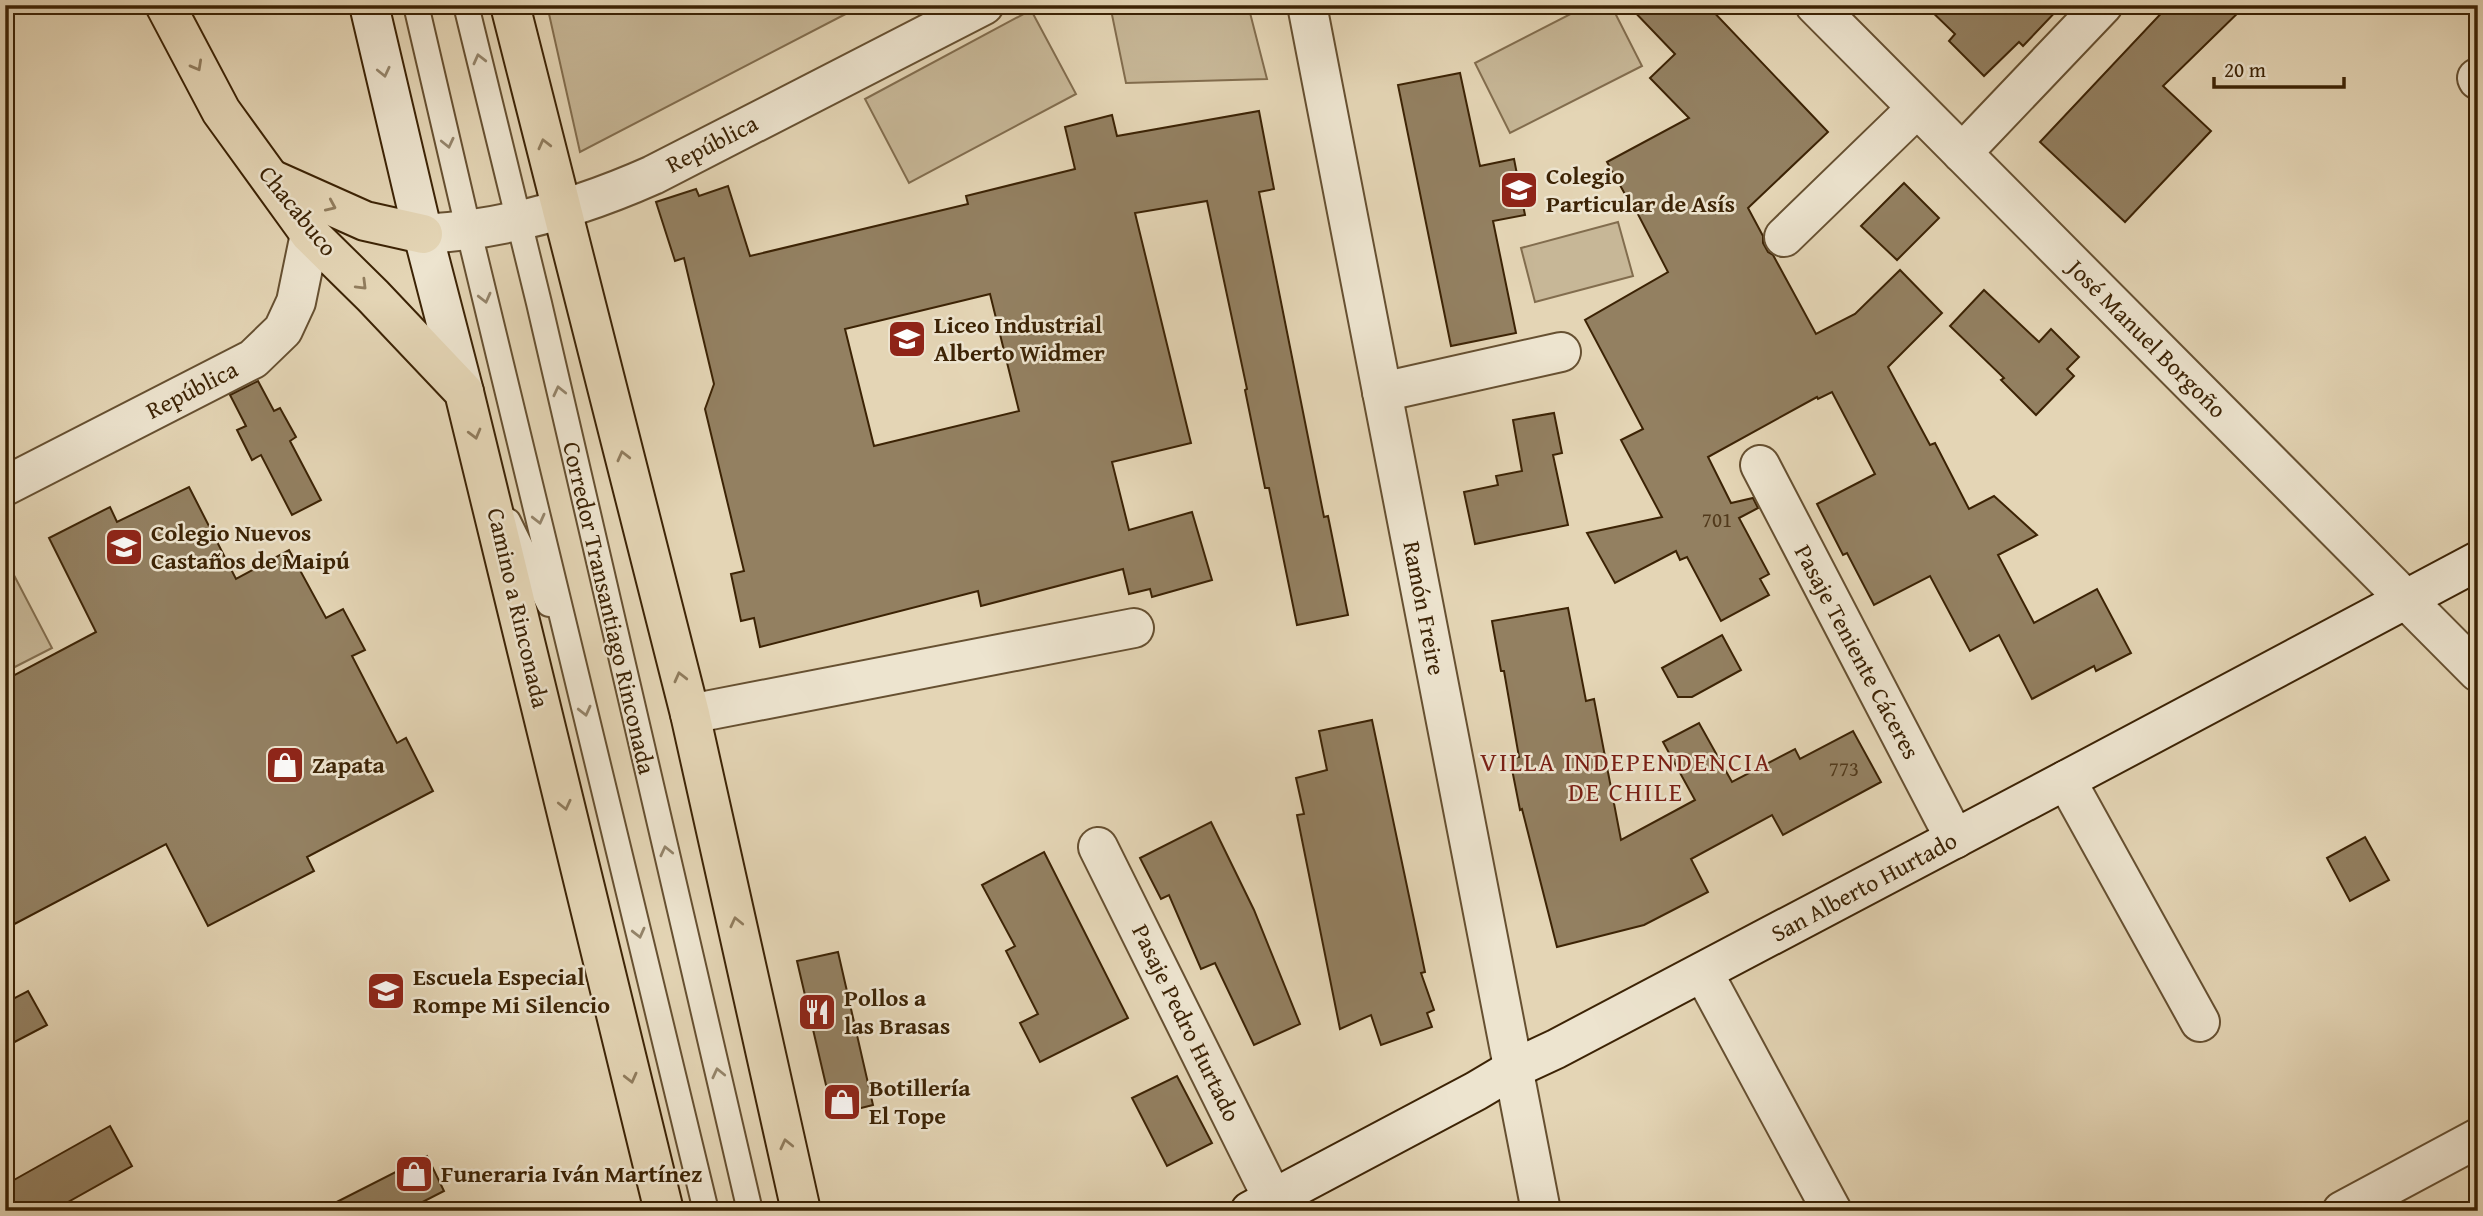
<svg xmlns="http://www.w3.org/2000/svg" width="2483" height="1216" font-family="'Gentium Book Plus',serif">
  <rect width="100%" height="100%" fill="#e4d5b5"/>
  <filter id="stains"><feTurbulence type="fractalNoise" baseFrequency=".00286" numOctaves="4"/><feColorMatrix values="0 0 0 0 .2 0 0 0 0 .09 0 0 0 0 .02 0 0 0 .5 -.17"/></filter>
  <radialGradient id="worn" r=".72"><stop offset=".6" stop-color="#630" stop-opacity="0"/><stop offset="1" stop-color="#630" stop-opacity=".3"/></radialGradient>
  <g fill="#c7b797" stroke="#826d4e" stroke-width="2">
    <polygon points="547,5 863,5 580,152"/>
    <polygon points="1110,5 1248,5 1267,79 1126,83"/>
    <polygon points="1588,5 1611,5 1642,66 1510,133 1475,63"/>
    <polygon points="1031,10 1076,94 909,183 865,99"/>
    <polygon points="1618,222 1633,276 1535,302 1521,248"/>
    <polygon points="5,558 52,648 5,672"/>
  </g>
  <g fill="#938061" stroke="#3c2305" stroke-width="2" fill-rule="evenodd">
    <polygon points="1628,5 1707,5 1828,132 1748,208 1763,236 1763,243 1768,252 1773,255 1816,334 1855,314 1900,270 1942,313 1888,367 1930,445 1935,443 1969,509 1994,496 2037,535 1998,555 2034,623 2097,589 2131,653 2096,671 2094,666 2032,699 1999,635 1970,651 1930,576 1874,605 1847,553 1843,555 1817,504 1875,474 1832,392 1818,399 1817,397 1708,457 1731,503 1753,498 1758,508 1739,518 1769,574 1760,579 1769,595 1721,621 1687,557 1680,560 1676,551 1615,583 1587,533 1662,517 1621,440 1643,429 1585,320 1668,272 1628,195 1626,196 1607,162 1689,118 1650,78 1675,54"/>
    <polygon points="1925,5 2062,5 2023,46 2019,42 1984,76 1949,41 1955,34"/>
    <polygon points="2169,5 2246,5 2163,86 2211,131 2125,222 2040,142"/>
    <polygon points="1460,73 1480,166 1514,159 1525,215 1493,221 1516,333 1451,346 1398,85"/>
    <path d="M 1259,111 L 1274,189 L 1259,192 L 1324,517 L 1328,516 L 1348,615 L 1297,625 L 1269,488 L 1265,488 L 1245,390 L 1247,389 L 1207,201 L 1135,213 L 1191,443 L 1112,462 L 1129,530 L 1192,512 L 1212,580 L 1152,597 L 1150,589 L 1129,594 L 1123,569 L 981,606 L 978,591 L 760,647 L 754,618 L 741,621 L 731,574 L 744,571 L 705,409 L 714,384 L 684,258 L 675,261 L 656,202 L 696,189 L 699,196 L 728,186 L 750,256 L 968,204 L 966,196 L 1075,169 L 1065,127 L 1112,115 L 1117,136 ZM 990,294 L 1019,411 L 874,446 L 845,329 Z"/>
    <polygon points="1904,183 1939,218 1897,260 1861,226"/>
    <polygon points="1984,290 2039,342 2051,329 2079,357 2067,369 2074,376 2036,415 2001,380 2004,378 1950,326"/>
    <polygon points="258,381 274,411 280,408 296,437 290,441 321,500 292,515 261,455 252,460 237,430 246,426 230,395"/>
    <polygon points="1554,413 1562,453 1553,455 1568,525 1475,544 1464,492 1498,485 1496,476 1522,471 1513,420"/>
    <polygon points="189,487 236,579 289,550 326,618 343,609 365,650 352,656 397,743 406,738 433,791 307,857 314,871 208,926 166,844 5,929 5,680 96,632 49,538 110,507 117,522"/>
    <polygon points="1568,608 1586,701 1594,699 1621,840 1695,800 1663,742 1699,723 1732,782 1795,749 1800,759 1853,731 1881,782 1783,835 1772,815 1691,859 1708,892 1644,925 1557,947 1522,809 1520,810 1510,759 1519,757 1504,671 1501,671 1492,621"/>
    <polygon points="1722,635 1741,670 1692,697 1678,697 1662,668"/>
    <polygon points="1372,720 1425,972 1421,973 1434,1010 1427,1013 1432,1027 1381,1045 1371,1015 1340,1029 1297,815 1304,814 1296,778 1327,770 1319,731"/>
    <polygon points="1211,822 1254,910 1300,1024 1254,1045 1215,963 1201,969 1169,895 1161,899 1140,858"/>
    <polygon points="2365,837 2389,880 2350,901 2327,858"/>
    <polygon points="1044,852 1128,1018 1040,1062 1020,1023 1038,1014 1006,951 1015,946 982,885"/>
    <polygon points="838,952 873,1105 833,1115 797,961"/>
    <polygon points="28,991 47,1025 5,1047 5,1003"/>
    <polygon points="1177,1076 1212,1143 1167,1166 1132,1098"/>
    <polygon points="110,1126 132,1166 52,1211 5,1211 5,1185"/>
    <polygon points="427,1156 444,1191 405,1211 319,1211"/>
  </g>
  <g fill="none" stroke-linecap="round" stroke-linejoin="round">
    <defs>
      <g id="service">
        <polyline points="416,5 469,232 706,1211"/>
        <polyline points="466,5 539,303 750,1211"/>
        <polyline points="508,521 549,604"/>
      </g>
      <g id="minor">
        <polyline points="1307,5 1541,1211"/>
        <polyline points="2477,78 2478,80"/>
        <polyline points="1962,153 2103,5"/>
        <polyline points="1784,237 1917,108"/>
        <polyline points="1382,392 1561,352"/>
        <polyline points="1760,465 1955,839"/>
        <polyline points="5,486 253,359 283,330 296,302 310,234"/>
        <polyline points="690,714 1134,628"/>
        <polyline points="2066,780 2200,1022"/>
        <polyline points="1098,847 1273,1199"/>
        <polyline points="1703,972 1832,1211"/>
        <polyline points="2342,1211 2478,1138"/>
      </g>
      <g id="tertiary">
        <polyline points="1815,5 2478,672"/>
        <path d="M 423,234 C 504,230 579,208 653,175 L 984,5"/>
      </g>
      <g id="secondary">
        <polyline points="369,5 423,234 464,392"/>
        <polyline points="1250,1211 1476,1091 1513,1069 1556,1049 2066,780 2478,561"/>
      </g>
      <g id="primary">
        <polyline points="165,5 221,111 310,234 373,296 464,392 664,1211"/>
        <polyline points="510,5 690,714 801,1211"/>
        <polyline points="271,179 365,221 423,234"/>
      </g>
    </defs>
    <use href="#service" stroke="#665031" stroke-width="28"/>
    <use href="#minor" stroke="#665031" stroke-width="42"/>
    <use href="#tertiary" stroke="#665031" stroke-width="42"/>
    <use href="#secondary" stroke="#3c2305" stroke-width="42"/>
    <use href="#primary" stroke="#3c2305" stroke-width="42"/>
    <use href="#service" stroke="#ede4cf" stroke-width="24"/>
    <use href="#minor" stroke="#ede4cf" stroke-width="38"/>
    <use href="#tertiary" stroke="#ede4cf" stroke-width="38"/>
    <use href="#secondary" stroke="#ede4cf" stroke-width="38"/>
    <use href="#primary" stroke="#e4d5b5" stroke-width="38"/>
  </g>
  <defs><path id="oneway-chevron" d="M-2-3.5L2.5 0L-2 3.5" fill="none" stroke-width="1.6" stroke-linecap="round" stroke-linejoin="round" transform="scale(1.75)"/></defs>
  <g stroke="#94846a">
    <use href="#oneway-chevron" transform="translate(479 59) rotate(-104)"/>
    <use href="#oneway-chevron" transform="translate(384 72) rotate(77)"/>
    <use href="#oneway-chevron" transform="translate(448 143) rotate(77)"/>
    <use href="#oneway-chevron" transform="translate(485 298) rotate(76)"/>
    <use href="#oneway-chevron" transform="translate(559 391) rotate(-103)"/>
    <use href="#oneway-chevron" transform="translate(539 519) rotate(76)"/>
    <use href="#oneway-chevron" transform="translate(585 711) rotate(76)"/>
    <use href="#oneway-chevron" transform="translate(666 851) rotate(-103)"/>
    <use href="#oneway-chevron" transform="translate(639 933) rotate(76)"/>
    <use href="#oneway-chevron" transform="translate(718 1073) rotate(-103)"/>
  </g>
  <g stroke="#907c5d">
    <use href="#oneway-chevron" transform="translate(197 66) rotate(61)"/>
    <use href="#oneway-chevron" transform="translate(544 144) rotate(-104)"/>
    <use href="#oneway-chevron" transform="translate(331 206) rotate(24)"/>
    <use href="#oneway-chevron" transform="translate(362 285) rotate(45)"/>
    <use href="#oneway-chevron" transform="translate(475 434) rotate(75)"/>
    <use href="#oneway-chevron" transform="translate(623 456) rotate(-104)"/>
    <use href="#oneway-chevron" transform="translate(680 677) rotate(-104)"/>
    <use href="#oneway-chevron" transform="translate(565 805) rotate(77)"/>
    <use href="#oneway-chevron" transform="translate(736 922) rotate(-103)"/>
    <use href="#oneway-chevron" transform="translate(631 1078) rotate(76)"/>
    <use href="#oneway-chevron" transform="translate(786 1144) rotate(-103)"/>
  </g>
  <defs>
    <symbol id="school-square" viewBox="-11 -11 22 22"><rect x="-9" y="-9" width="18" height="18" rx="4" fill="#8f2418" stroke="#ede4cf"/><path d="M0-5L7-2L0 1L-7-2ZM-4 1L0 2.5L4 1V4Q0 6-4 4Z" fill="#fff"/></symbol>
    <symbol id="shop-square" viewBox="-11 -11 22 22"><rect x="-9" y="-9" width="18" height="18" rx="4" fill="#8f2418" stroke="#ede4cf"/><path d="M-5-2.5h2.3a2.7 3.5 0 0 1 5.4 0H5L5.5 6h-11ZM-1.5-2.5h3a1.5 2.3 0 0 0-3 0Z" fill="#fff"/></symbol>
    <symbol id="restaurant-square" viewBox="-11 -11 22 22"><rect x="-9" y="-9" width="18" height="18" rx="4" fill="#8f2418" stroke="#ede4cf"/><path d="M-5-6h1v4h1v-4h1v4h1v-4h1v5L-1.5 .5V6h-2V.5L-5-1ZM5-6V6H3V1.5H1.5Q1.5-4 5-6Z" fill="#fff"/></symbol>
  </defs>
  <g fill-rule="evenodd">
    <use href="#school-square" x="1497" y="168" width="44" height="44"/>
    <use href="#school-square" x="885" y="317" width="44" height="44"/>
    <use href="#school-square" x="102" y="525" width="44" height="44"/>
    <use href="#shop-square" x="263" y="743" width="44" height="44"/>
    <use href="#school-square" x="364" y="969" width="44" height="44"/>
    <use href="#restaurant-square" x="795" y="990" width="44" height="44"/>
    <use href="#shop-square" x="820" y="1080" width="44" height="44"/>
    <use href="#shop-square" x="392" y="1152" width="44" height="44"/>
  </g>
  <g text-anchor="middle" stroke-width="5" stroke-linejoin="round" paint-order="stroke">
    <g font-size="21" fill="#523a1c">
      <text x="1717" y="527">701</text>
      <text x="1844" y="776">773</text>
    </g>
    <g font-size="24" fill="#3c2305" stroke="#ede4cf">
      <text transform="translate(712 144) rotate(-27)" y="8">República</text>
      <text transform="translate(298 211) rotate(51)" y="8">Chacabuco</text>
      <text transform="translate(2147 339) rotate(45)" y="8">José Manuel Borgoño</text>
      <text transform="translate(192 390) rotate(-27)" y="8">República</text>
      <text transform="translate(518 608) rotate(77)" y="8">Camino a Rinconada</text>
      <text transform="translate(609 608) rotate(77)" y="8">Corredor Transantiago Rinconada</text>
      <text transform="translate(1424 608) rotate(79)" y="8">Ramón Freire</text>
      <text transform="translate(1857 652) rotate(62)" y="8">Pasaje Teniente Cáceres</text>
      <text transform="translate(1864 887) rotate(-28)" y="8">San Alberto Hurtado</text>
      <text transform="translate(1186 1023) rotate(64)" y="8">Pasaje Pedro Hurtado</text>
    </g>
    <g font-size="24" font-weight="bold" fill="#3c2305" stroke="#ede4cf" text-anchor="start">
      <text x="1546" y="184">Colegio<tspan x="1546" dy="28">Particular de Asís</tspan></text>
      <text x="934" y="333">Liceo Industrial<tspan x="934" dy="28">Alberto Widmer</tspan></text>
      <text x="151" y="541">Colegio Nuevos<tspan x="151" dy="28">Castaños de Maipú</tspan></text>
      <text x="312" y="773">Zapata</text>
      <text x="413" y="985">Escuela Especial<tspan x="413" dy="28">Rompe Mi Silencio</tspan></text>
      <text x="844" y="1006">Pollos a<tspan x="844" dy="28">las Brasas</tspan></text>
      <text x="869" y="1096">Botillería<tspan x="869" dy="28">El Tope</tspan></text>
      <text x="441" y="1182">Funeraria Iván Martínez</text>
    </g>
    <g font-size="26" letter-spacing="2" fill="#7a1f14" stroke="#ede4cf">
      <text x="1626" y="771">VILLA INDEPENDENCIA<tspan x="1626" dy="30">DE CHILE</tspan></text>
    </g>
  </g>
  <rect width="2483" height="1216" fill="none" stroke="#e4d5b5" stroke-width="28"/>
  <rect x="7" y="7" width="2469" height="1202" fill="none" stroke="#3c2305" stroke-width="3.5"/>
  <rect x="14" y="14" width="2455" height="1188" fill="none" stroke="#3c2305" stroke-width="2"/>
  <path d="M2214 77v10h130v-10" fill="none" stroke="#3c2305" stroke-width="3.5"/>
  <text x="2224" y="77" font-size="21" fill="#3c2305" stroke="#ede4cf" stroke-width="5" paint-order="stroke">20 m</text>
  <rect width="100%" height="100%" filter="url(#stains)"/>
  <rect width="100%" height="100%" fill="url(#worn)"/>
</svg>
